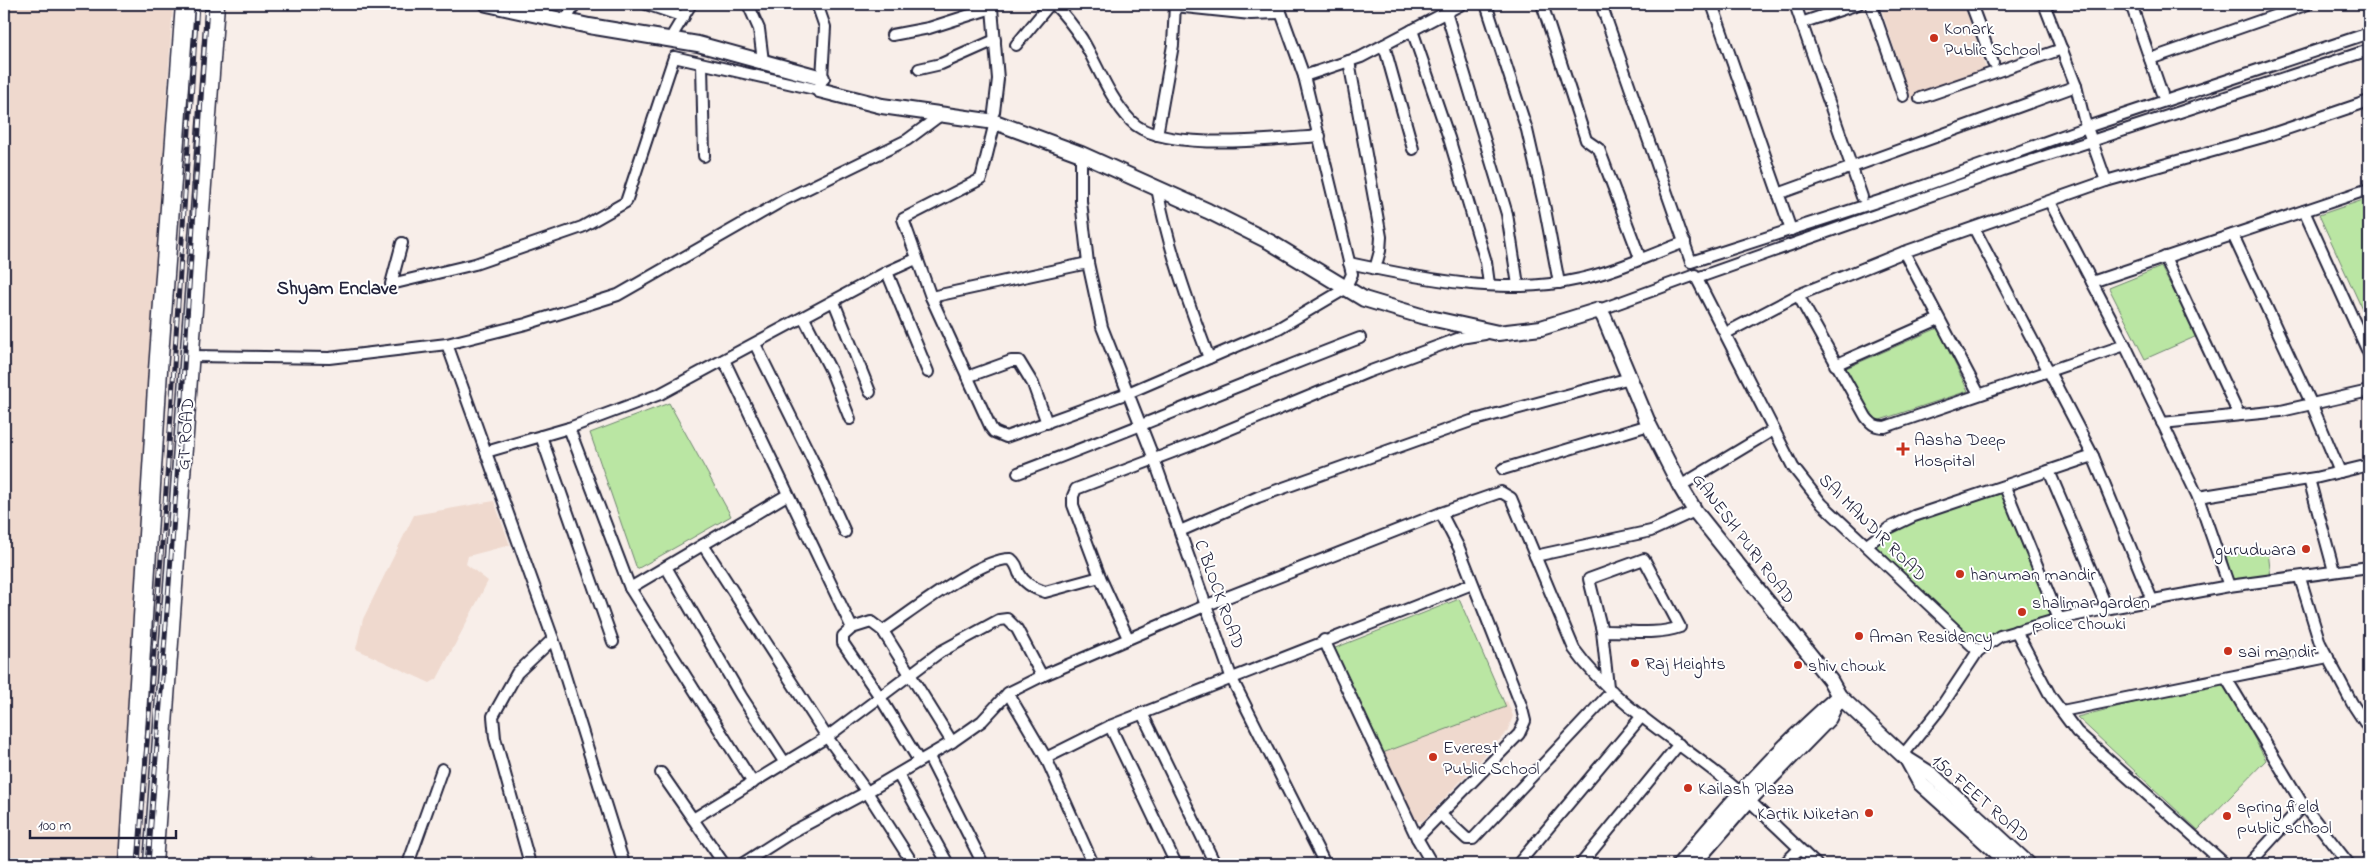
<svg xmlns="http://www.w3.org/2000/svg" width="2373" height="868" font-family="'Indie Flower',sans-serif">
  <rect width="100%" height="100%" fill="#f8eee9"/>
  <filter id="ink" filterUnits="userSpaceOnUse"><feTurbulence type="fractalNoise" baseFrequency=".02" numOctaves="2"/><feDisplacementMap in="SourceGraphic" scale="10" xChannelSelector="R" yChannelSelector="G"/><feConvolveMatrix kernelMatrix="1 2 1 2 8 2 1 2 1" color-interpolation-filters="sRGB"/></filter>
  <g filter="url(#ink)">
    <g fill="#efd9ce">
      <polygon points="4,4 173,4 118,864 4,864"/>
      <polygon points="1884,4 1964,4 1987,72 1911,99 1880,5"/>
      <polygon points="494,501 510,545 468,556 466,564 488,581 437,679 430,683 356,649 363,619 414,515"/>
      <polygon points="1507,701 1513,716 1507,732 1423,821 1415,821 1380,751"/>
    </g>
    <g fill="#bae6a3" stroke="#6e846f">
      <polygon points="2369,198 2369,324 2319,215"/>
      <polygon points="2161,267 2197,336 2145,359 2109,288"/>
      <polygon points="1938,328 1968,391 1874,422 1844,369"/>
      <polygon points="669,403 731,516 637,569 590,433"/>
      <polygon points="2005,487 2059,619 2024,628 1978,651 1867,545 1889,528"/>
      <polygon points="2268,551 2271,578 2232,583 2226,555"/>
      <polygon points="1459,599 1506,707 1380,754 1348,706 1330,650"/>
      <polygon points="2223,680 2266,760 2198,830 2077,717"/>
    </g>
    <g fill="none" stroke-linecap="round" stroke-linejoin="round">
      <defs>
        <g id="street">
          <polyline points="646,4 684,17"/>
          <polyline points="748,4 759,29 763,61"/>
          <path d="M 1054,4 C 1064,14 1074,27 1082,39 C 1098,66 1109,98 1131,121 C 1161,153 1277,139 1320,136"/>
          <polyline points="1486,4 1527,130 1545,209 1559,283"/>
          <polyline points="1542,4 1586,140 1599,149 1640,258"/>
          <polyline points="1601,4 1691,262 1901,194 2087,127 2369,33"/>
          <polyline points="1712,4 1791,230"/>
          <polyline points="1795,4 1862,197"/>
          <polyline points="1871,4 1903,96"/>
          <polyline points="1971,4 1993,63"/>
          <polyline points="2044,4 2076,86 2084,119 2106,181"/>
          <polyline points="2131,4 2162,94"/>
          <polyline points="1175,6 1251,14 1281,13"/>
          <polyline points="1446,12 1507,214 1518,285"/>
          <polyline points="565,21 575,4"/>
          <polyline points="1801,23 1858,4"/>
          <polyline points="1412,30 1449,138 1486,262 1489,284"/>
          <polyline points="892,35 929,28 992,8 998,79 994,112"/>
          <polyline points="670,39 691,4"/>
          <polyline points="1016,45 1050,4"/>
          <polyline points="1384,45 1413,149"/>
          <polyline points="2150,59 2308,4"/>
          <polyline points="1349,61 1381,237 1380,251 1375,269"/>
          <polyline points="702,64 704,156"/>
          <polyline points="919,69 941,64 995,40"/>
          <polyline points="1304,76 1361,57 1462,4"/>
          <polyline points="1920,98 2062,49"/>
          <polyline points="995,122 981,179 903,219 931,297 991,428 994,432 1006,437 1128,393 1279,328 1345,289 1352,274 1304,76 1278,4"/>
          <polyline points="1157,135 1173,45 1175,4"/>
          <polyline points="1081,154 1081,201 1088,263 1102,327 1154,459 1232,679 1325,864"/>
          <path d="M 1157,188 C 1168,247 1188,302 1209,358"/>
          <polyline points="1778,194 2076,86"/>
          <polyline points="2050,202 2125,345 2198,497 2229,586"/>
          <polyline points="2304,211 2369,354"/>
          <polyline points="1974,228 2093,456 2152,600"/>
          <polyline points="2233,235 2312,405 2340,472"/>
          <polyline points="402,243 391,284 475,264 582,227 626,202 674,57 819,90 822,78 825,27 817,4"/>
          <polyline points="1904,252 1979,394"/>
          <polyline points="2165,257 2239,415"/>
          <path d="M 1349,263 C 1423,279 1506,296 1580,279 C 1614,272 1652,254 1685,242"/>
          <polyline points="887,272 928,372"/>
          <polyline points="1697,278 2003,170 2369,50"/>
          <polyline points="2092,282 2369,189"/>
          <path d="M 1798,295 L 1866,417 C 1872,425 1876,427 1885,427 L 2125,345"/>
          <polyline points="931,297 1088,263"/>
          <polyline points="834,302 870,392"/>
          <polyline points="1599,310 1695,275 1793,467 1822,504 1978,651"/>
          <polyline points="804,318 831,371 850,419"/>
          <polyline points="1726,333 1798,295 1904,252 2106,181 2263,137 2369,101"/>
          <polyline points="755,344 812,459 845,532"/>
          <polyline points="191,356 329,358 447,344"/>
          <polyline points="724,360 852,628 843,636 843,643 880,697 919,761"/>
          <polyline points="1835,365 1939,319"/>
          <polyline points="967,377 1011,361 1019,361 1033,384 1047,423"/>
          <polyline points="2162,423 2281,411 2369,391"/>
          <polyline points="569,428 630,588 787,495"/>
          <polyline points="541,436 613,642"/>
          <polyline points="486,452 569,428 660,394 887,272 916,259"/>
          <polyline points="1503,469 1649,425"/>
          <polyline points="2049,471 2107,608"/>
          <path d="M 1018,473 C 1133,430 1245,382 1360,338"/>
          <polyline points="2309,479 2334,571"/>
          <polyline points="1680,486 1773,430"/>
          <polyline points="2005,487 2059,619"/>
          <polyline points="2198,497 2315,478 2369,465"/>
          <polyline points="1180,531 1258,497 1471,421 1630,378"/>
          <polyline points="703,545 827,737 867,792 913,864"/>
          <polyline points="1867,545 1889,528 1914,516 2093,456"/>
          <polyline points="1535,556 1651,531 1695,511"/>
          <polyline points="666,567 741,696 785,763"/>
          <polyline points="2300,578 2320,643 2352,703 2369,729"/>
          <polyline points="630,588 753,783"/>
          <polyline points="852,628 871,622 883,631 952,742"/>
          <path d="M 883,631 C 910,613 981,557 1011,559 C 1016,563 1017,567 1019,573 C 1024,583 1035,589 1045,592 L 1100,577"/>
          <path d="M 1602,631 L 1589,579 L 1644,559 L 1680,627 C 1654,636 1628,630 1602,631 L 1608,687"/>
          <polyline points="2016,631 2051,697 2077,732 2225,864"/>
          <polyline points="1128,638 1100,577 1073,505 1073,496 1076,489 1199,442 1368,372 1460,338 1485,334"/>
          <polyline points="1324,640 1417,838 1432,864"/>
          <polyline points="2226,678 2303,805 2349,864"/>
          <polyline points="1008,693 1046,758 1093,864"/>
          <polyline points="2062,711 2328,657"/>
          <polyline points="1142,713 1215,864"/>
          <polyline points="1110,726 1176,864"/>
          <polyline points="1903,755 1939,710 1978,651 2000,636 2059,619 2105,609 2229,586 2369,567"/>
          <polyline points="929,757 983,864"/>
          <polyline points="1046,758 1110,726 1472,584"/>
          <polyline points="661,773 724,864"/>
          <polyline points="898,774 948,864"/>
          <polyline points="1441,815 1467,839 1473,839 1612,691"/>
          <polyline points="693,819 827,737 940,652 999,620 1007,619 1017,629 1042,676"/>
          <polyline points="1417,838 1519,734 1525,721 1521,705 1459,548 1441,513"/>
          <polyline points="312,863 316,864"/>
          <polyline points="408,864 442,769"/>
          <polyline points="530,864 495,738 493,716 517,673 553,639"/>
          <polyline points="624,864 556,647 447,344 526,324 618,295 784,200 907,140 942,114"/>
          <path d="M 742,864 L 792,832 L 867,792 L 952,742 L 982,721 L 1008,693 L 1042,676 L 1207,605 L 1441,513 L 1501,492 L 1511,498 L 1574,649 C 1617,709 1686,745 1741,793 C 1766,816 1791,841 1816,864"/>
          <polyline points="1518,864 1642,716"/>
          <polyline points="1581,864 1679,744"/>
          <polyline points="1784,864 1799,849"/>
          <polyline points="2249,864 2303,805"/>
        </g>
        <g id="secondary">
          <polyline points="487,4 589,26 698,44 822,78"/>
          <polyline points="819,90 882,106 995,122 1081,154 1208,211 1270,242 1364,299 1421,316 1498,333 1541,328 1599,310 1604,317 1649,425 1680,486 1695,511 1830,680 1839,696 1908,760 1932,775 2028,864"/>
          <polyline points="1908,761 1920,783 2010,864"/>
          <path d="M 1680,864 C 1729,804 1781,746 1839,696"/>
          <polyline points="1693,864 1748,801 1829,718 1837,701"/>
        </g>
        <g id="highway">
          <polyline points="128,864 158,370 185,4"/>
          <polyline points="153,864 215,4"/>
        </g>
      </defs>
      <use href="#street" stroke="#22223b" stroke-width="14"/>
      <use href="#secondary" stroke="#22223b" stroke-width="18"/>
      <use href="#highway" stroke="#22223b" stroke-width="21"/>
      <use href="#street" stroke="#fff" stroke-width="10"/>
      <use href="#secondary" stroke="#fff" stroke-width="14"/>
      <use href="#highway" stroke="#fff" stroke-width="18"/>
      <defs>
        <g id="rail">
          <polyline points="138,864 167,477 197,4"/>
          <polyline points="148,864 177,477 207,4"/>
        </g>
      </defs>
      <use href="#rail" stroke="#22223b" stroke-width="5"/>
      <use href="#rail" stroke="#fff" stroke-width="3" stroke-dasharray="9" stroke-linecap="butt"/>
    </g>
  </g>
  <g fill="#c8321e" stroke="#fff" stroke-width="2">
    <circle cx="1934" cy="38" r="5"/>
    <path d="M1900.5 441.5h5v5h5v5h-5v5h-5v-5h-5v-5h5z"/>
    <circle cx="2306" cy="549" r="5"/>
    <circle cx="1960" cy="574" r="5"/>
    <circle cx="2022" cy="612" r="5"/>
    <circle cx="1859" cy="636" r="5"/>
    <circle cx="2228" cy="651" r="5"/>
    <circle cx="1635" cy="663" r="5"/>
    <circle cx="1798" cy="665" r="5"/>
    <circle cx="1433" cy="757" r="5"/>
    <circle cx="1688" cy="788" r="5"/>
    <circle cx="1869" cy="813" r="5"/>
    <circle cx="2227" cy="816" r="5"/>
  </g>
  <g text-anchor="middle" stroke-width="4" stroke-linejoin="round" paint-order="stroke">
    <g font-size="18" fill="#22223b" stroke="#fff" text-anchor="start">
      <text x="1944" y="34">Konark<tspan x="1944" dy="21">Public School</tspan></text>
      <text x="1914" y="445">Aasha Deep<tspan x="1914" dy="21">Hospital</tspan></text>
      <text x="2296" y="555" text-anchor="end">gurudwara</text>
      <text x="1970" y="580">hanuman mandir</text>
      <text x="2032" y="608">shalimar garden<tspan x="2032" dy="21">police chowki</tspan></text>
      <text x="1869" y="642">Aman Residency</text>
      <text x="2238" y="657">sai mandir</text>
      <text x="1645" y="669">Raj Heights</text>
      <text x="1808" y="671">shiv chowk</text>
      <text x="1443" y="753">Everest<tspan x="1443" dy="21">Public School</tspan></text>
      <text x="1698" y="794">Kailash Plaza</text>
      <text x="2237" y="812">spring field<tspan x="2237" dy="21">public school</tspan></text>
      <text x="1859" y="819" text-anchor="end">Kartik Niketan</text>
    </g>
    <g font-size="18" fill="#22223b" stroke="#fff">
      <text transform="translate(185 434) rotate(-86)" y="6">GT ROAD</text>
      <text transform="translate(1873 527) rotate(45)" y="6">SAI MANDIR ROAD</text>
      <text transform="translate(1744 538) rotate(53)" y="6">GANESH PURI ROAD</text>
      <text transform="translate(1220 594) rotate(70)" y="6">C BLOCK ROAD</text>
      <text transform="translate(1981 798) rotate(41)" y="6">150 FEET ROAD</text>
    </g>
    <g font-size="19" font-weight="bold" fill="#22223b" stroke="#fff">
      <text x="337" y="294">Shyam Enclave</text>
    </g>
  </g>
  <rect width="2373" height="868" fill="none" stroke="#fff" stroke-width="20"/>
  <rect x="10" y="10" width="2353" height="848" fill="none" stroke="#22223b" stroke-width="2" filter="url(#ink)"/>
  <path d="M30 830v8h146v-8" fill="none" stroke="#22223b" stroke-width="2.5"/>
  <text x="38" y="830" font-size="15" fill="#22223b" stroke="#ffffff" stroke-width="4" paint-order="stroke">100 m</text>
</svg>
